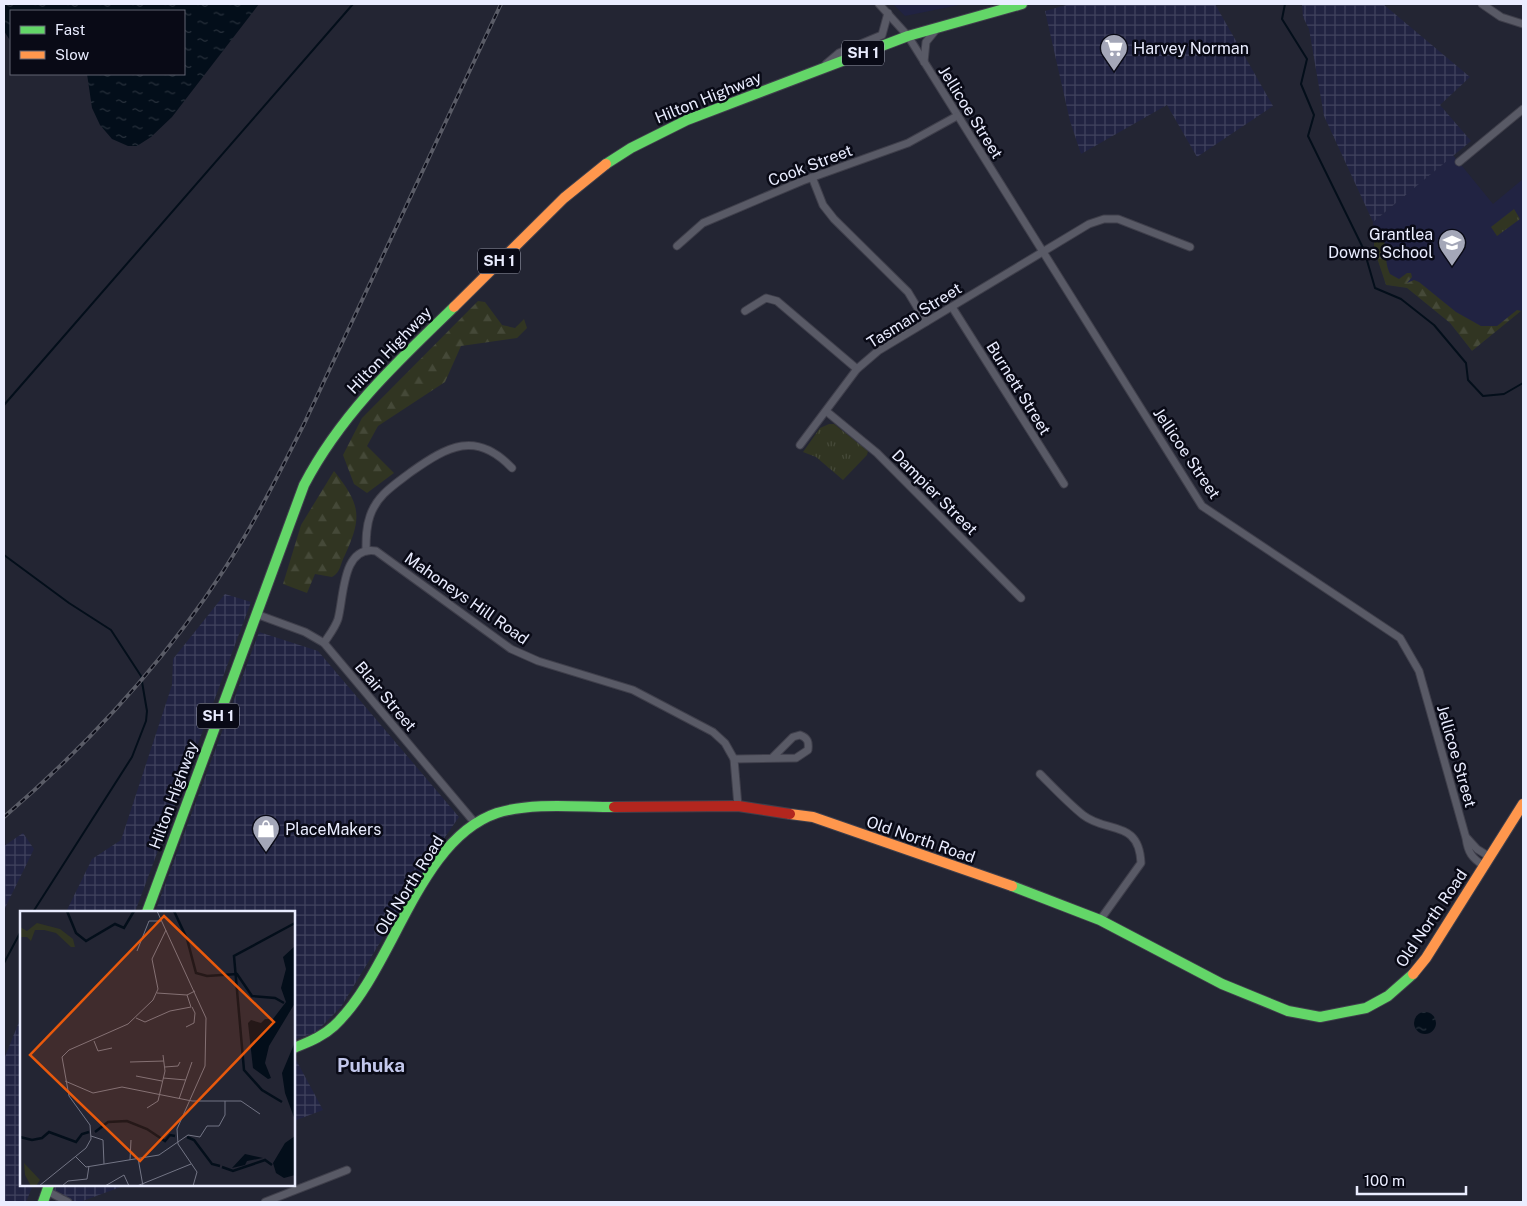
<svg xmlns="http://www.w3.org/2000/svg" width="1527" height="1206" font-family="'Public Sans',sans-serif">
  <defs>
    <pattern id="industrial-grid" width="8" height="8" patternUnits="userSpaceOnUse" patternTransform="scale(1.25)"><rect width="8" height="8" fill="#212342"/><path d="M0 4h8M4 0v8" fill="none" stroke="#41435e"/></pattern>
    <pattern id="grass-tufts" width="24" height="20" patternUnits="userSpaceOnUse" patternTransform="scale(1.25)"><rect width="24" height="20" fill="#313522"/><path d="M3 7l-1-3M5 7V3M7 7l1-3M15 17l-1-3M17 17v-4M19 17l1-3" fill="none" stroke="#454938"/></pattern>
    <pattern id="forest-firs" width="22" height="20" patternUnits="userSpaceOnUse" patternTransform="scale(1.25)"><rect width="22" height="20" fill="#313522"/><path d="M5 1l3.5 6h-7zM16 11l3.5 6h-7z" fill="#454938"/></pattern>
    <pattern id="water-ripples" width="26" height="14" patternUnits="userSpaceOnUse" patternTransform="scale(1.25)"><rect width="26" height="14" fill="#030e1a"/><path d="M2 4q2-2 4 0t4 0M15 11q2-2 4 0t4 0" fill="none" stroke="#28313c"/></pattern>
  </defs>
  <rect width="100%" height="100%" fill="#232533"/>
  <g fill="#212342">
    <polygon points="893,4 964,4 905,16"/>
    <polygon points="1453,155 1493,204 1523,179 1523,309 1472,351 1450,323 1407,288 1386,285 1374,249 1373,222"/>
  </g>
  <g fill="url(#industrial-grid)">
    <polygon points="1070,4 1215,4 1273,106 1197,157 1167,105 1081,154 1070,121 1045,11"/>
    <polygon points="1302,4 1383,4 1470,77 1440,105 1471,141 1373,222 1324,116 1309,29 1303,17"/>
    <polygon points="225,594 251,602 135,912 66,912 92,859 121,840 172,685 173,659"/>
    <polygon points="259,632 318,651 459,817 436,850 341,1007 316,1032 294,1040 294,912 155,912"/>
    <polygon points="23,833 34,849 4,910 4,846"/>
    <polygon points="21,1017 21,1185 33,1185 26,1202 4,1202 4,1059"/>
    <polygon points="294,1056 323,1110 294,1121"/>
    <polygon points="56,1185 126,1185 80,1202 76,1202 54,1190"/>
  </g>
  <g fill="url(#grass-tufts)">
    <polygon points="1514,209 1520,219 1497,236 1491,227"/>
    <polygon points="829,424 834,424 868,451 867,455 843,480 816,457 803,452 820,428"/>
  </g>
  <g fill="url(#forest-firs)">
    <path d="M 1379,234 L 1384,234 C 1382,241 1386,245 1386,250 C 1386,259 1386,265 1390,274 L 1399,279 L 1407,273 L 1411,273 L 1412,277 L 1407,283 L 1414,280 L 1419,282 L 1456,312 L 1481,326 L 1497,326 L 1517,310 L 1521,311 L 1472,351 L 1450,323 L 1407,288 L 1386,285 L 1374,249 L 1374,239 Z"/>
    <polygon points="478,301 485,302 502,325 515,328 524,319 527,328 517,338 461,346 445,382 378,426 367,446 394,473 367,493 354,484 343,455 362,418"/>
    <path d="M 334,471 C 360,504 363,516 345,555 C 340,564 341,572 332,577 L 315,574 L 307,593 L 283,584 L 301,525 Z"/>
  </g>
  <g fill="url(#water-ripples)">
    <polygon points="4,4 259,4 172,117 151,137 137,146 128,146 112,139 100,125 92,108 87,74 184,74 184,11 11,11 11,42 4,31"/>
    <circle cx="1425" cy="1023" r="11"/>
  </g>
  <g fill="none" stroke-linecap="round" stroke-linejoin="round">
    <g stroke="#030e1a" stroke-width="2">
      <polyline points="1285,4 1282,19 1307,59 1301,84 1314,115 1308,136 1364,250 1375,288 1401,299 1434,325 1466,363 1468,380 1483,396 1504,394 1523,383"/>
      <polyline points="4,405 353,4"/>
      <polyline points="4,555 69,603 111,630 141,676 147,711 146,721 132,757 33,912"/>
      <polyline points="4,963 21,931"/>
    </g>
    <defs>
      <g id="street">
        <path d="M 879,4 L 908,36 L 1202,506 L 1400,638 L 1419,671 L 1466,838 C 1468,853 1472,858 1484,866"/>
        <polyline points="1482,4 1501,17 1523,24"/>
        <polyline points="924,62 926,42 935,31"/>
        <polyline points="826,64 839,53 882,35 888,13"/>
        <polyline points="1459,162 1523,109"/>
        <polyline points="812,177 823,205 834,219 908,292 926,322"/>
        <polyline points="677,246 703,223 802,181 908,143 957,116"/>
        <polyline points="952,307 1064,484"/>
        <polyline points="745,311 766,298 777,301 857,369"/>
        <polyline points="826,411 877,453 1021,598"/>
        <polyline points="800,445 857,369 878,351 1089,224 1104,219 1118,219 1190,247"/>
        <path d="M 366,551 C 366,539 366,527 370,516 C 377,495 394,485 411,472 C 448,446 476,430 512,468"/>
        <polyline points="256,614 305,632 324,643 475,823"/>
        <path d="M 324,643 C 329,635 335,628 338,619 C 344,597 342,545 376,551 L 511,649 L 538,661 L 633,690 L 713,732 L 725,743 L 734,759 L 738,806"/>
        <path d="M 734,759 L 796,758 L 808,750 C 809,742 808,738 800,735 L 793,737 L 772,758"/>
        <path d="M 1040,774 C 1054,788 1068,803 1083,815 C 1107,834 1139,819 1141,863 L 1100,920"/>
        <polyline points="1467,838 1477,849 1490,857"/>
        <polyline points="47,1191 68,1202"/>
        <polyline points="265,1202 347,1170"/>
      </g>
      <g id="fast">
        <polyline points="606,164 631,148 687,120 908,36 1022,4"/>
        <polyline points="1012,886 1100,920 1222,984 1288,1011 1320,1017 1366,1008 1388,996 1413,974"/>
        <path d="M 147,912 L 304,485 C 341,414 397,362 454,307"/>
        <path d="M 294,1048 C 308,1042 322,1037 334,1026 C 394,970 417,840 497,813 C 533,802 577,807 614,807"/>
        <polyline points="43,1202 49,1185"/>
      </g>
      <g id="slow">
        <polyline points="454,307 564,198 606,164"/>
        <polyline points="790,814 813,817 1012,886"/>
        <polyline points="1413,974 1426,958 1523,804"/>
      </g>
      <polyline id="jam" points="614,807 738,806 790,814"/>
    </defs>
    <use href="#street" stroke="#3f3f4b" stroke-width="9"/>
    <use href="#fast" stroke="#3f3f4b" stroke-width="12"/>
    <use href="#slow" stroke="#3f3f4b" stroke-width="12"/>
    <use href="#jam" stroke="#3f3f4b" stroke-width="12"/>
    <use href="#street" stroke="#595a66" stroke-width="7"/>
    <use href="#fast" stroke="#63d668" stroke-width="10"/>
    <use href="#slow" stroke="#ff974d" stroke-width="10"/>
    <use href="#jam" stroke="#b3261e" stroke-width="10"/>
    <defs>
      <path id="rail" d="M 4,817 C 97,737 179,646 242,541 C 265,503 284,463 304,424 L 501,4"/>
    </defs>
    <use href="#rail" stroke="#5a5c67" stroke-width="4"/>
    <use href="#rail" stroke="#090a16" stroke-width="2" stroke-dasharray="5.5" stroke-linecap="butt"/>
  </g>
  <defs>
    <symbol id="supermarket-pin" viewBox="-11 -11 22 30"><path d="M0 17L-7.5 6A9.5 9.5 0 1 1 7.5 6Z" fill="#a4a7b8" stroke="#090a16"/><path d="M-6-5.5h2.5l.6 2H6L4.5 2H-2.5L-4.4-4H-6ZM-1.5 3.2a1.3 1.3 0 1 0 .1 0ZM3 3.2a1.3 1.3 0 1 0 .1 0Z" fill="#fff"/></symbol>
    <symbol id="school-pin" viewBox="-11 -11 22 30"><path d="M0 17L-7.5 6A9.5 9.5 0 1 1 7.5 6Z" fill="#a4a7b8" stroke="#090a16"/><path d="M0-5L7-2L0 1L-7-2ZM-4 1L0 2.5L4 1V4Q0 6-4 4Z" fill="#fff"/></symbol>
    <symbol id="shop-pin" viewBox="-11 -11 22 30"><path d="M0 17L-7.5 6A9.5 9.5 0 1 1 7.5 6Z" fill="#a4a7b8" stroke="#090a16"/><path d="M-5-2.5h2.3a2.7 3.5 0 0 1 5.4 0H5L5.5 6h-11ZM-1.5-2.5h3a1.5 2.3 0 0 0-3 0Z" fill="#fff"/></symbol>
  </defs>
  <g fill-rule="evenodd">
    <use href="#supermarket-pin" x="1098" y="32" width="32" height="43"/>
    <use href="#school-pin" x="1436" y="227" width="32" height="43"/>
    <use href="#shop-pin" x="250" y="813" width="32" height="43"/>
  </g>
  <g text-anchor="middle" stroke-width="5" stroke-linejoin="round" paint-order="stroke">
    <g fill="#090a16" stroke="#a6a9b9" stroke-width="1">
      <rect x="842" y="40.5" width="42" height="25" rx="4"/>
      <rect x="478" y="248.5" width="42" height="25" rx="4"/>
      <rect x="197" y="703.5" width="42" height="25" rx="4"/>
    </g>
    <g font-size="15" font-weight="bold" fill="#eaedff">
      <text x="863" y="58">SH 1</text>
      <text x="499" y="266">SH 1</text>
      <text x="218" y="721">SH 1</text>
    </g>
    <g font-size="16" fill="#eaedff" stroke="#090a16" text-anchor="start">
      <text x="1133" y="54">Harvey Norman</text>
      <text x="1433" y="240" text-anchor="end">Grantlea<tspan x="1433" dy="18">Downs School</tspan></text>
      <text x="285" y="835">PlaceMakers</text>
    </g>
    <g font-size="16" fill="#eaedff" stroke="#090a16">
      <text transform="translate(708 97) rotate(-22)" y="6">Hilton Highway</text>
      <text transform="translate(971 112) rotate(58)" y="6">Jellicoe Street</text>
      <text transform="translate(810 165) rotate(-21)" y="6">Cook Street</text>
      <text transform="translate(914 315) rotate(-32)" y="6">Tasman Street</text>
      <text transform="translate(389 350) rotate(-46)" y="6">Hilton Highway</text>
      <text transform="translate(1019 388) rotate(58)" y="6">Burnett Street</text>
      <text transform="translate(1187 453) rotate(56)" y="6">Jellicoe Street</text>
      <text transform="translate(935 492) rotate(45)" y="6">Dampier Street</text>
      <text transform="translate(467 598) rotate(35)" y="6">Mahoneys Hill Road</text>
      <text transform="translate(386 696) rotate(50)" y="6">Blair Street</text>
      <text transform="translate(1457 756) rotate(74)" y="6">Jellicoe Street</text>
      <text transform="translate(173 795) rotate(-70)" y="6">Hilton Highway</text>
      <text transform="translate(921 839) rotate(19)" y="6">Old North Road</text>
      <text transform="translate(409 885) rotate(-58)" y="6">Old North Road</text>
      <text transform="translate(1431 918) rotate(-56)" y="6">Old North Road</text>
    </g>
    <g font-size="19" font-weight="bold" fill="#c2c7eb" stroke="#090a16">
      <text x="371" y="1072">Puhuka</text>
    </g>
  </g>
  <g transform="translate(20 911)">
    <rect width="275" height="275" fill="#232533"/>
    <path d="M 17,12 L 40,18 L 53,28 L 55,36 L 51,36 L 36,22 L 24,19 L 15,19 L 11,30 L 7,26 L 0,26 L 0,16 L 7,20 ZM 4,252 L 20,269 L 16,275 L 11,275 L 5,264 Z" fill="#313522"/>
    <path d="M 275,35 L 275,92 L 249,135 L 245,152 L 251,167 L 248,168 L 233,157 L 228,112 L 231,109 L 241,112 L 245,108 L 253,108 L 266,91 L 261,77 L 266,58 L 263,46 ZM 275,131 L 275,209 L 265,182 L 262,162 ZM 275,225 L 275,264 L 264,267 L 256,262 L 253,252 L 265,232 ZM 225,243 L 243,247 L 227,250 L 225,254 L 212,257 Z" fill="#030e1a"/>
    <path fill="none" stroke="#030e1a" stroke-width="2.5" d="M 47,0 L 56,22 L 66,30 L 95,13 L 104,17 L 114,0M 154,0 L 167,28 L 176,62 L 187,65 L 217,63 L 232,85 L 255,87 L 264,92M 262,191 L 242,179 L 224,159 L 214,45 L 275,12M 75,221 L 88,211 L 107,210 L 127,218 L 145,230 L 150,224 L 155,225M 0,226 L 12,229 L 22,227 L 29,221 L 56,231 L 62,223 L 69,221M 167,226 L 174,229 L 192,253 L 200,255M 202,256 L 213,260 L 245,249 L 252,254"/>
    <path fill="none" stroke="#737585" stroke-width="1" d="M 137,0 L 186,107 L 185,155 L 157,218 L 158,233 L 177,261 L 173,275M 117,40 L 129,10 L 141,10M 137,82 L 167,84 L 175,80M 116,107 L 125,111 L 150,100 L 171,96 L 167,84M 166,116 L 174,112 L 175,102 L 172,96M 74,130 L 78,140 L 92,137M 110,151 L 144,150M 145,156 L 158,155 L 160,151M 116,165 L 142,170M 143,167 L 166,169M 45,170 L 73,182 L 102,176 L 172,190 L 221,190 L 240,203M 159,188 L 172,151M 127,197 L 138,190 L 145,160 L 143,144M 71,225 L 83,229 L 84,253M 55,245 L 66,256 L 139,244 L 168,224 L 180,226 L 187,215 L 199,215 L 205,204 L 205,190M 118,247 L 123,275M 110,249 L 111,229M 19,275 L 66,237 L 71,228 L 70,214 L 49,185 L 42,146 L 49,139 L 108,113 L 133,89 L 138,78 L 132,48 L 146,19M 42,275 L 48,270 L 67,268 L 69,255M 85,275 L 104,264 L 109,275M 117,275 L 171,253"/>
    <path fill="#e8590c" fill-opacity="0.15" stroke="#e8590c" stroke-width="2.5" d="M 144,5 L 254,111 L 120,250 L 10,144 Z"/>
    <rect width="275" height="275" fill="none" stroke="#eaedff" stroke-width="2.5"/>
  </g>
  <rect width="1527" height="1206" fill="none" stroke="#eaedff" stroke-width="10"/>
  <rect x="10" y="10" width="175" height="65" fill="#090a16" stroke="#636573"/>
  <rect x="20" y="26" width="25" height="8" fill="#63d668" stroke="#636573"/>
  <text x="55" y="35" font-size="15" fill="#eaedff">Fast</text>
  <rect x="20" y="51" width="25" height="8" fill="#ff974d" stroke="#636573"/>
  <text x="55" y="60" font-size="15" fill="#eaedff">Slow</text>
  <path d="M1357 1186v8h109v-8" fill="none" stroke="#eaedff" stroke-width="2.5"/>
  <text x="1364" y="1186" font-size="15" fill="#eaedff" stroke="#090a16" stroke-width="4" paint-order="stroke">100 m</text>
</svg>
